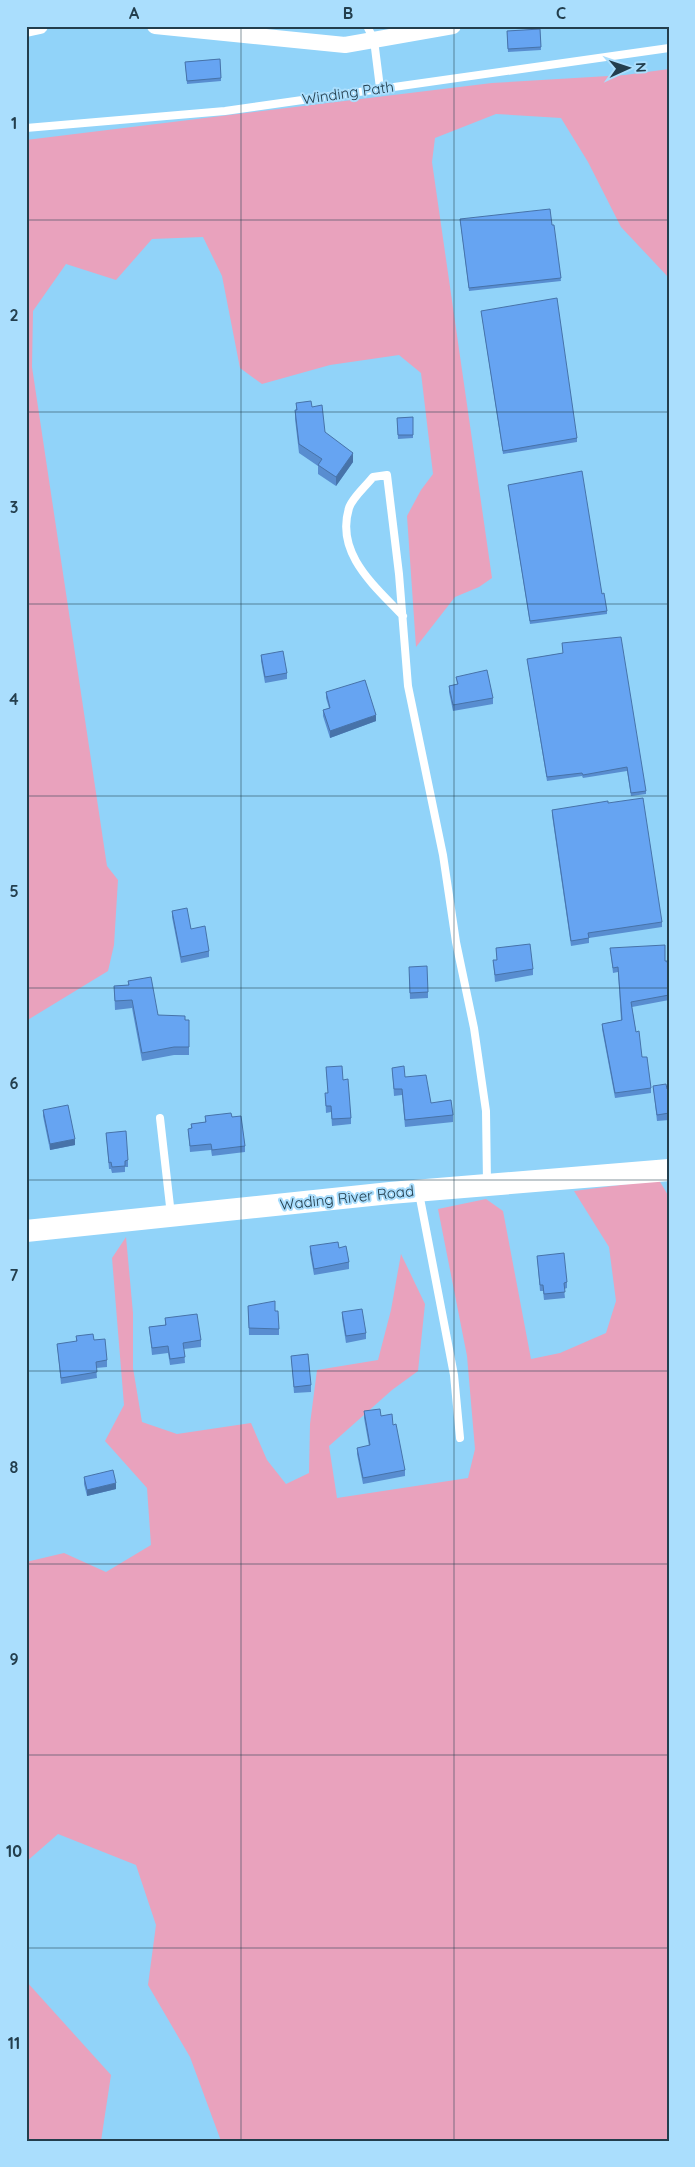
<svg xmlns="http://www.w3.org/2000/svg" width="695" height="2167" font-family="Quicksand,sans-serif">
  <rect width="100%" height="100%" fill="#91d3f9"/>
  <g fill="#e9a2bd">
    <polygon points="669,69 669,278 621,227 588,162 561,118 496,114 435,138 432,162 492,578 479,587 455,597 416,647 407,516 421,490 433,474 421,373 399,355 330,365 262,384 240,368 222,276 203,237 152,239 116,280 66,264 33,311 32,367 107,866 118,880 114,945 108,971 26,1021 26,140 492,83 625,75"/>
    <polygon points="659,1180 669,1197 669,2141 221,2141 190,2057 148,1985 156,1925 136,1865 58,1834 26,1862 26,1562 64,1553 106,1572 151,1545 147,1488 105,1441 124,1405 112,1258 126,1237 133,1313 133,1368 142,1422 177,1434 251,1423 267,1460 286,1484 309,1473 310,1424 317,1370 378,1360 391,1310 401,1254 425,1304 418,1371 392,1390 329,1446 337,1498 468,1478 475,1449 467,1356 438,1209 486,1199 503,1211 531,1359 560,1353 606,1333 616,1301 609,1247 574,1191"/>
    <polygon points="26,1981 111,2075 101,2141 26,2141"/>
  </g>
  <g fill="none" stroke-linecap="round" stroke-linejoin="round">
    <g stroke="#fff" stroke-width="8">
      <polyline points="367,26 374,40 380,88"/>
      <polyline points="26,128 225,111 669,48"/>
      <path d="M 403,616 C 375,586 335,554 349,508 C 352,498 366,486 373,477 L 387,475 L 399,574 L 408,686 L 443,855 L 456,942 L 474,1028 L 486,1111 L 487,1183"/>
      <polyline points="160,1118 171,1215"/>
      <polyline points="419,1193 454,1375 460,1438"/>
    </g>
    <g stroke="#fff" stroke-width="16">
      <polyline points="155,26 345,45 453,26"/>
      <polyline points="26,29 40,26"/>
    </g>
    <polyline stroke="#fff" stroke-width="22" points="26,1231 390,1193 669,1170"/>
  </g>
  <g fill="#588dd0">
    <polygon points="540,29 541,50 508,52 507,31"/>
    <polygon points="220,59 221,81 187,84 185,62"/>
    <polygon points="460,219 552,225 561,281 469,291"/>
    <polygon points="481,311 577,438 577,442 503,454"/>
    <polygon points="296,403 312,407 325,432 353,462 336,486 318,474 318,466 299,453 295,419 295,410 296,410"/>
    <polygon points="413,417 413,438 398,439 397,418"/>
    <polygon points="508,485 602,594 607,611 607,614 530,624"/>
    <polygon points="562,643 646,791 646,794 631,796 627,771 583,778 582,776 547,781 527,659 563,653"/>
    <polygon points="261,655 287,673 287,679 265,683 261,661"/>
    <polygon points="456,677 493,698 493,704 453,711 449,692 449,686 457,684"/>
    <polygon points="326,692 376,721 330,738 323,716 323,710 329,708 326,698"/>
    <polygon points="608,803 662,922 662,927 589,938 589,943 571,946 552,815 552,810"/>
    <polygon points="172,911 191,929 209,951 209,957 181,963 172,917"/>
    <polygon points="496,948 533,969 533,975 495,982 493,960 497,960"/>
    <polygon points="610,948 665,961 669,971 669,1000 632,1007 636,1032 642,1057 651,1088 651,1093 615,1098 602,1029 602,1024 621,1020 618,972 613,973"/>
    <polygon points="409,973 428,992 428,998 410,999"/>
    <polygon points="128,981 158,1015 185,1020 189,1020 189,1055 174,1055 142,1061 132,1008 115,1010 114,986 128,985"/>
    <polygon points="326,1067 343,1080 351,1118 351,1124 332,1126 331,1112 326,1113 325,1093 328,1093"/>
    <polygon points="392,1068 405,1077 431,1103 453,1115 453,1122 405,1127 402,1095 394,1096"/>
    <polygon points="653,1086 669,1089 669,1120 657,1121"/>
    <polygon points="43,1110 75,1145 50,1150 43,1116"/>
    <polygon points="205,1116 232,1117 245,1146 245,1152 212,1156 211,1150 190,1152 188,1129 191,1129 191,1124 205,1122"/>
    <polygon points="106,1133 128,1160 128,1167 125,1167 125,1172 112,1173 111,1169 109,1169"/>
    <polygon points="310,1246 339,1248 349,1262 349,1269 314,1275 310,1253"/>
    <polygon points="537,1256 567,1282 567,1288 564,1289 565,1298 544,1300 543,1291 540,1291"/>
    <polygon points="248,1306 275,1311 279,1329 279,1335 249,1335"/>
    <polygon points="342,1312 366,1333 366,1339 346,1343 342,1318"/>
    <polygon points="165,1318 201,1340 201,1347 184,1349 185,1363 170,1365 168,1353 152,1355 149,1327 165,1325"/>
    <polygon points="76,1336 94,1340 107,1360 107,1367 96,1368 97,1378 61,1384 57,1344 76,1342"/>
    <polygon points="291,1356 311,1385 311,1392 294,1393"/>
    <polygon points="364,1411 381,1416 393,1425 405,1470 405,1476 363,1484 357,1454 357,1448 369,1446 364,1418"/>
    <polygon points="84,1477 116,1489 87,1496 84,1484"/>
  </g>
  <g fill="#4773a9">
    <polygon points="353,453 353,462 336,486 336,477"/>
    <polygon points="376,715 376,721 330,738 330,731"/>
    <polygon points="75,1139 75,1145 50,1150 50,1144"/>
    <polygon points="116,1483 116,1489 87,1496 87,1490"/>
  </g>
  <g fill="#66a4f2" stroke="#4773a9">
    <polygon points="540,29 541,47 508,49 507,31"/>
    <polygon points="220,59 221,78 187,81 185,62"/>
    <polygon points="550,209 552,225 554,225 561,278 469,288 460,219"/>
    <polygon points="557,298 577,438 503,451 481,311"/>
    <polygon points="311,401 312,407 322,405 325,432 353,453 336,477 318,465 322,459 299,444 295,410 297,410 296,403"/>
    <polygon points="413,417 413,435 398,435 397,418"/>
    <polygon points="582,471 602,594 604,593 607,611 530,621 508,485"/>
    <polygon points="621,637 646,791 631,793 627,767 583,775 582,773 547,777 527,659 563,653 562,643"/>
    <polygon points="283,651 287,673 265,677 261,655"/>
    <polygon points="487,670 493,698 453,705 449,686 458,684 456,677"/>
    <polygon points="365,680 376,715 330,731 323,710 330,708 326,692"/>
    <polygon points="643,798 662,922 588,933 589,938 571,941 552,810 608,801 608,803"/>
    <polygon points="187,908 191,929 205,926 209,951 181,957 172,911"/>
    <polygon points="530,944 533,969 495,975 493,960 497,960 496,948"/>
    <polygon points="665,945 665,961 667,961 669,971 669,995 631,1002 636,1032 639,1031 642,1057 647,1057 651,1088 615,1093 602,1024 622,1020 618,967 613,968 610,948"/>
    <polygon points="427,966 428,992 410,993 409,967"/>
    <polygon points="151,977 158,1015 185,1016 185,1020 189,1020 189,1047 174,1047 142,1053 132,1000 115,1001 114,986 129,985 128,981"/>
    <polygon points="342,1066 343,1080 348,1079 351,1118 332,1119 331,1106 326,1106 325,1093 328,1093 326,1067"/>
    <polygon points="404,1066 405,1077 426,1075 431,1103 451,1100 453,1115 405,1120 402,1089 394,1089 392,1068"/>
    <polygon points="666,1084 667,1089 669,1089 669,1113 657,1115 653,1086"/>
    <polygon points="68,1105 75,1139 50,1144 43,1110"/>
    <polygon points="231,1113 232,1117 241,1116 245,1146 212,1150 211,1144 190,1146 188,1129 192,1128 191,1124 206,1122 205,1116"/>
    <polygon points="126,1131 128,1160 125,1161 125,1166 112,1167 111,1162 109,1163 106,1133"/>
    <polygon points="338,1242 339,1248 346,1246 349,1262 314,1269 310,1246"/>
    <polygon points="564,1253 567,1282 564,1283 565,1292 544,1294 543,1285 540,1285 537,1256"/>
    <polygon points="275,1301 275,1311 278,1311 279,1329 249,1328 248,1306"/>
    <polygon points="362,1309 366,1333 346,1336 342,1312"/>
    <polygon points="197,1314 201,1340 183,1343 185,1357 170,1359 168,1346 152,1348 149,1327 166,1325 165,1318"/>
    <polygon points="93,1334 94,1340 105,1339 107,1360 96,1362 97,1372 61,1378 57,1344 77,1341 76,1336"/>
    <polygon points="308,1354 311,1385 294,1387 291,1356"/>
    <polygon points="380,1409 381,1416 392,1414 393,1425 396,1424 405,1470 363,1478 357,1448 370,1445 364,1411"/>
    <polygon points="113,1470 116,1483 87,1490 84,1477"/>
  </g>
  <path fill="none" stroke="#233e4d" stroke-width="1" stroke-opacity="0.55" d="M 241,26 L 241,2141M 454,26 L 454,2141M 26,220 L 669,220M 26,412 L 669,412M 26,604 L 669,604M 26,796 L 669,796M 26,988 L 669,988M 26,1180 L 669,1180M 26,1371 L 669,1371M 26,1564 L 669,1564M 26,1755 L 669,1755M 26,1948 L 669,1948"/>
  <g text-anchor="middle" stroke-width="4" stroke-linejoin="round" paint-order="stroke">
    <g font-size="15" fill="#233e4d" stroke="#aadefd">
      <text transform="translate(348 93) rotate(-8)" y="5">Winding Path</text>
      <text transform="translate(347 1198) rotate(-6)" y="5">Wading River Road</text>
    </g>
  </g>
  <rect width="695" height="2167" fill="none" stroke="#aadefd" stroke-width="55"/>
  <g transform="translate(628 68) rotate(87)" stroke="#aadefd" stroke-width="4" paint-order="stroke">
  <path d="M0-4L9 19L0 12L-9 19Z" fill="#233e4d"/>
  <text y="-8" font-size="14" font-weight="bold" text-anchor="middle" fill="#233e4d">N</text>
  </g>
  <rect x="28" y="28" width="640" height="2112" fill="none" stroke="#233e4d" stroke-width="2"/>
  <g font-size="16" text-anchor="middle" font-weight="bold" fill="#233e4d">
    <text x="134" y="19">A</text>
    <text x="348" y="19">B</text>
    <text x="561" y="19">C</text>
    <text x="14" y="129">1</text>
    <text x="14" y="321">2</text>
    <text x="14" y="513">3</text>
    <text x="14" y="705">4</text>
    <text x="14" y="897">5</text>
    <text x="14" y="1089">6</text>
    <text x="14" y="1281">7</text>
    <text x="14" y="1473">8</text>
    <text x="14" y="1665">9</text>
    <text x="14" y="1857">10</text>
    <text x="14" y="2049">11</text>
  </g>
</svg>
